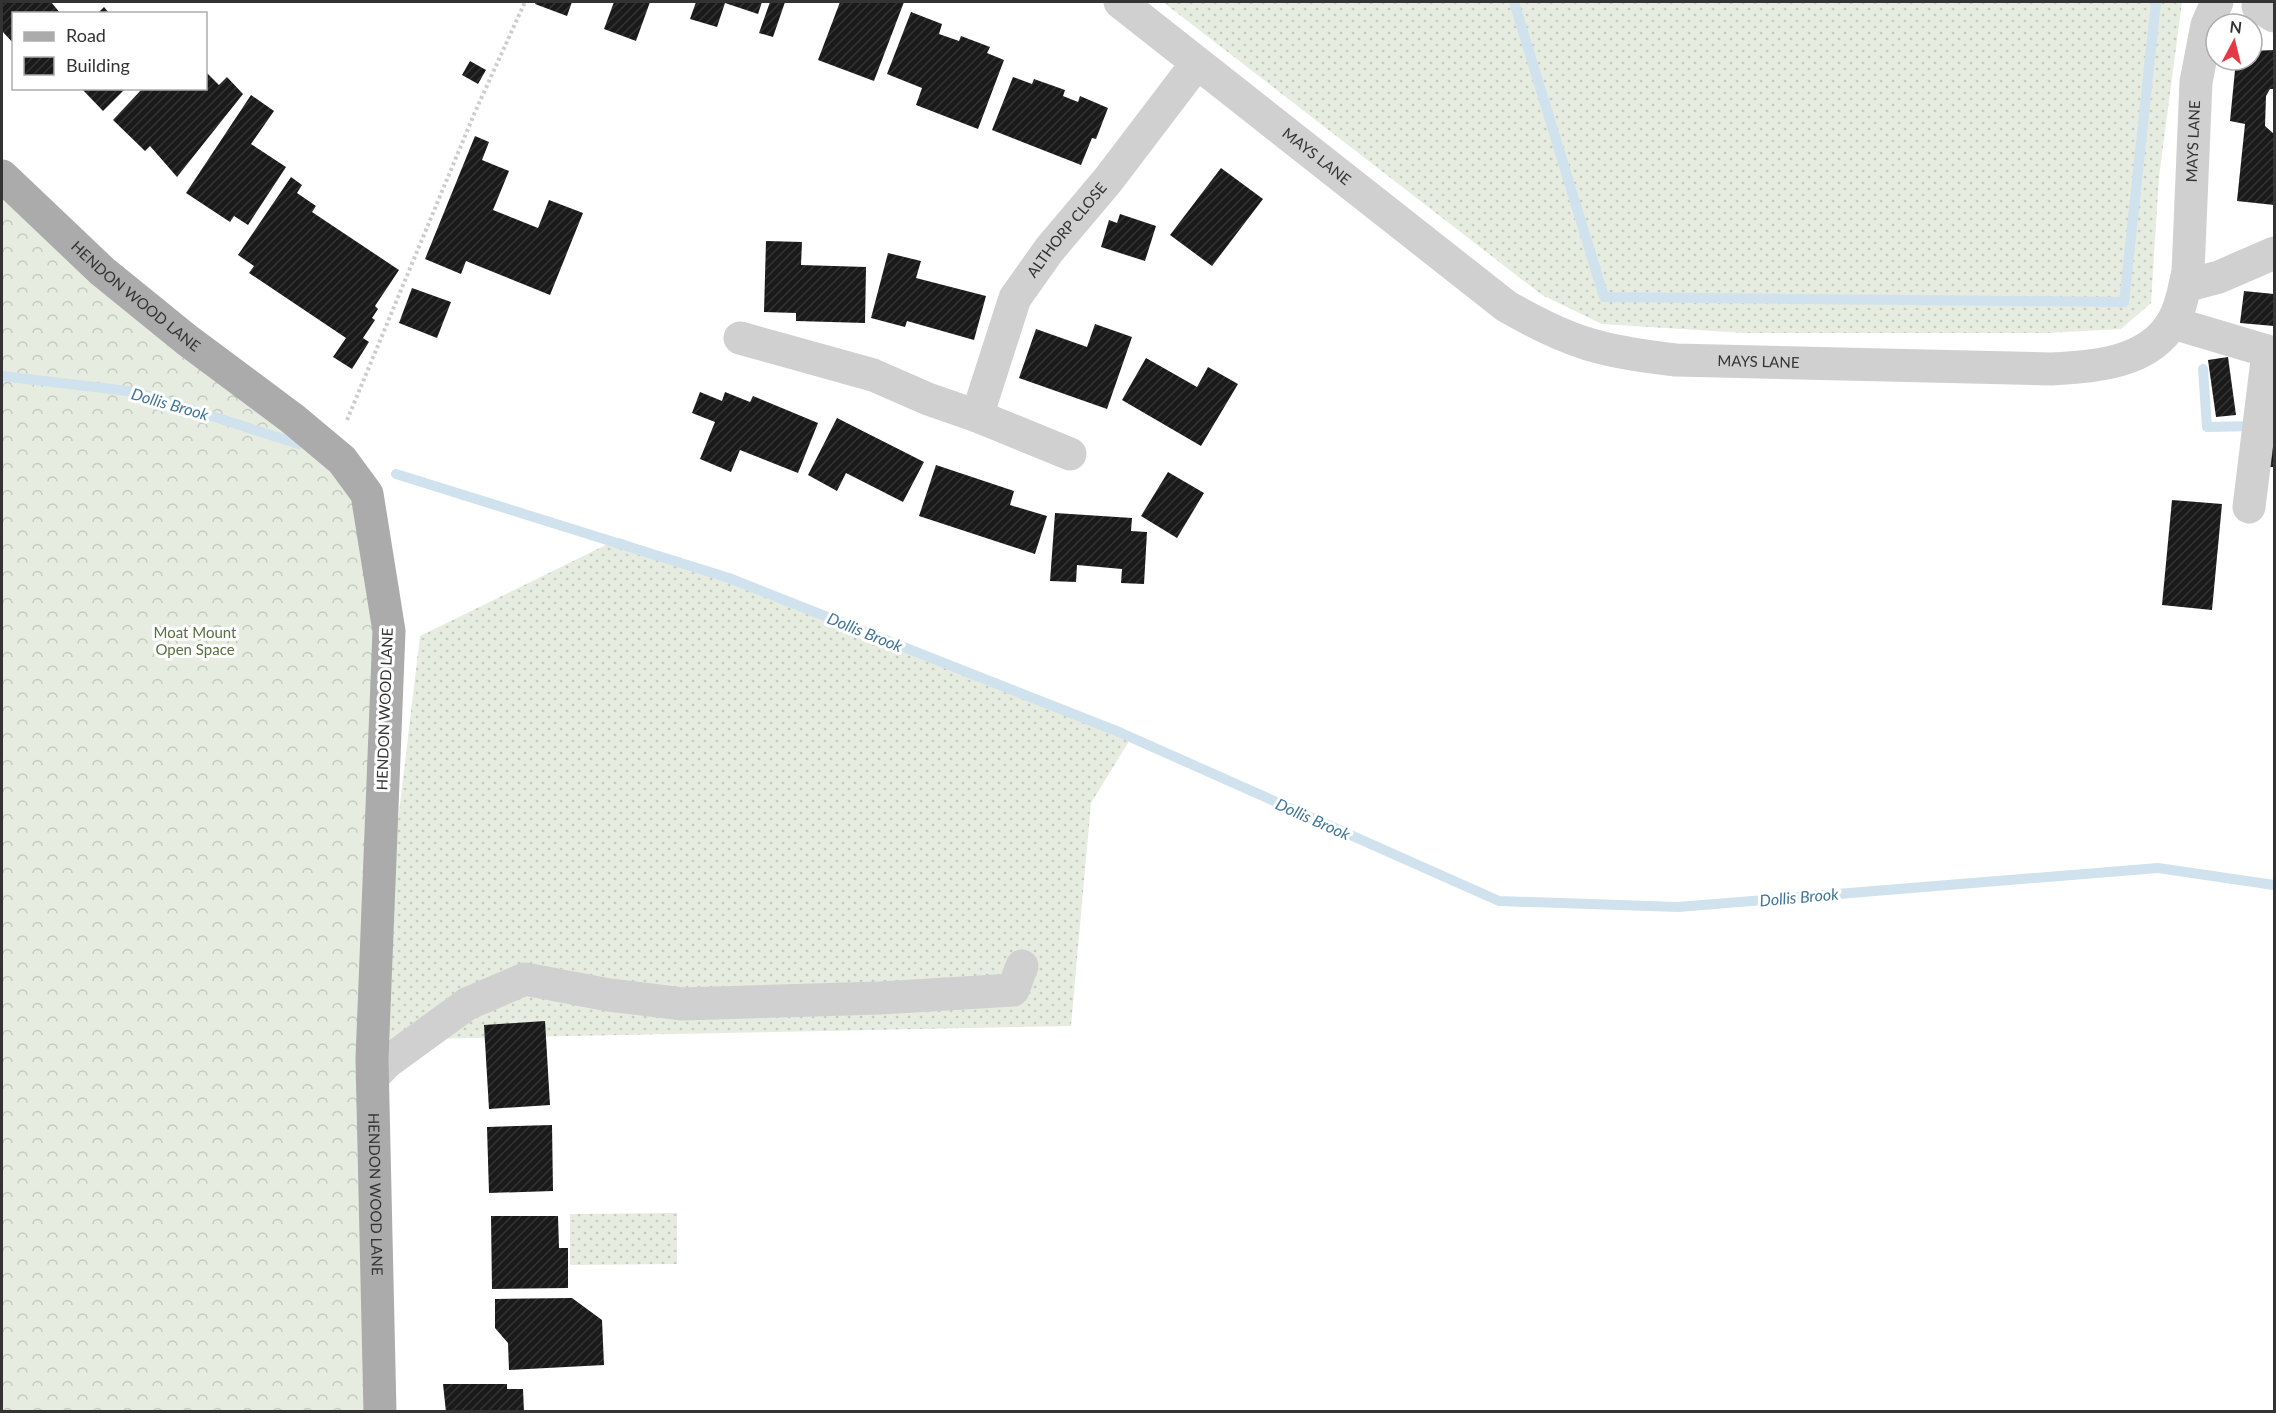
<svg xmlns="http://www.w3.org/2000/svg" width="2276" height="1413" font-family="Lato,sans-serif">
  <defs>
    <pattern id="grass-dots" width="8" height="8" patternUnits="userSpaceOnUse" patternTransform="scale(1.5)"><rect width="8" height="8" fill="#e6ecdf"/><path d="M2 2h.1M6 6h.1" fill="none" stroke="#c6cbc0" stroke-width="1.8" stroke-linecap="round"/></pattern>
    <pattern id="forest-crowns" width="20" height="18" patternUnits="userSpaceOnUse" patternTransform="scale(1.5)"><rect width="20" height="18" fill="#e6ecdf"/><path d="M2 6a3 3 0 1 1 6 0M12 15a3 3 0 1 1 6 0" fill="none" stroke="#c6cbc0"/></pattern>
    <pattern id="building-hatch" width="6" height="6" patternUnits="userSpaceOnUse" patternTransform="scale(1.5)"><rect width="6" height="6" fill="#1a1a1a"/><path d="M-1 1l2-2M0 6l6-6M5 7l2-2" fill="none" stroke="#333"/></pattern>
  </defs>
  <rect width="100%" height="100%" fill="#fff"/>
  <g fill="url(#grass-dots)">
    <polygon points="1163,2 2182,2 2159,177 2151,303 2121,329 2045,333 1745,333 1602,324 1542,295"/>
    <polygon points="620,538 1128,731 1131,738 1091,803 1071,1026 372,1040 420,636"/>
    <polygon points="677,1213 677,1264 570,1265 570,1214"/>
  </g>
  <polygon fill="url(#forest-crowns)" points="2,197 342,460 389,631 367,1411 2,1411"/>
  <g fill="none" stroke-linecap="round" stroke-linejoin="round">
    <g stroke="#cfe2ee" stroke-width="10">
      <polyline points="1514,2 1604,297 2124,302 2156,2"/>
      <polyline points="2203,369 2207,427 2255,426"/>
      <polyline points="2,376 136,392 299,444"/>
      <polyline points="396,474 729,578 1119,732 1499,901 1678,907 2158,868 2274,885"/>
    </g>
  </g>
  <g fill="url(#building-hatch)">
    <polygon points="2,2 51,2 61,14 14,14 14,44 2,31"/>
    <polygon points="536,2 572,2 567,16 535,4"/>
    <polygon points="614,2 650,2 636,41 604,29"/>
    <polygon points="696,2 762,2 758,14 725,3 717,27 690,19"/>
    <polygon points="770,2 785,2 773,37 759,33"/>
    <polygon points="840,2 904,2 874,81 818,60"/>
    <polygon points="104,7 110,14 97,14"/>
    <polygon points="911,12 942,24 939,34 959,41 961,36 990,47 987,53 1004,60 978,129 916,105 922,88 887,74"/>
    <polygon points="2274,50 2274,89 2270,89 2266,96 2265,126 2274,134 2274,205 2237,201 2245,124 2230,121 2236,60 2252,60 2252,51"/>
    <polygon points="470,61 486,70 478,84 462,75"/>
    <polygon points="206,72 219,85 227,77 243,94 177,177 150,146 145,151 113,120 143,88 206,88"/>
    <polygon points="1013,77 1032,84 1034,79 1065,90 1063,96 1078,102 1080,96 1108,108 1096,139 1092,138 1081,165 992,130"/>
    <polygon points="81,88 126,88 103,111"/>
    <polygon points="251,95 274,111 251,144 286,167 248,225 234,216 230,222 186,193"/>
    <polygon points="475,136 489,142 482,160 509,171 493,210 538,228 549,200 583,213 550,295 466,261 461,274 425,259"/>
    <polygon points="1221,168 1263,199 1212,266 1170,235"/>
    <polygon points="291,177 302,185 297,193 316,206 312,212 399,270 375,306 378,309 372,318 375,320 363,338 369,342 352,369 333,357 346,338 249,273 254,266 238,255"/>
    <polygon points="1120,214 1156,226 1145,261 1101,247 1109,220 1117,223"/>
    <polygon points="766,241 802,242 801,265 866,267 865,323 796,321 796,313 764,312"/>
    <polygon points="888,253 921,261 916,278 986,296 974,340 907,321 905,327 871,318"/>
    <polygon points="412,288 451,302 437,338 399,323"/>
    <polygon points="2244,291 2274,294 2274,326 2240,323"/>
    <polygon points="1095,324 1132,337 1107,409 1019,378 1036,329 1087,347"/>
    <polygon points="2228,357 2236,415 2216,417 2208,360"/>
    <polygon points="1146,358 1197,387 1208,367 1238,384 1201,446 1122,400"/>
    <polygon points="700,392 722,401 725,392 750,402 753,396 818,423 798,473 740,450 731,472 700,459 715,422 692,413"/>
    <polygon points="837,418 924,462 903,502 846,473 837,491 808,475"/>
    <rect x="2270" y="435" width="4" height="32"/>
    <polygon points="936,465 1014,491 1010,505 1047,516 1035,554 919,516"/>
    <polygon points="1168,472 1204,493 1177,538 1141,516"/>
    <polygon points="2172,500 2222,504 2212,610 2162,605"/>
    <polygon points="1055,513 1132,518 1131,531 1147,532 1144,584 1121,583 1122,569 1077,565 1076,582 1050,581"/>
    <polygon points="545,1021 550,1105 489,1109 484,1025"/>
    <polygon points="552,1125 553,1191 489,1193 487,1127"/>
    <polygon points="491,1216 558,1216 559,1248 568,1248 568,1288 492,1289"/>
    <polygon points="572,1298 602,1320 604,1365 509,1370 508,1343 495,1328 495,1299"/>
    <polygon points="443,1384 507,1384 507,1389 523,1389 524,1412 446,1412"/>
  </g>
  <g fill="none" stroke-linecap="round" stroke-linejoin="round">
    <polyline stroke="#cdcdcd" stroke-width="4" stroke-dasharray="3 3" stroke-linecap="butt" points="347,420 475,112 525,2"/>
    <g stroke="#d0d0d0" stroke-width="33">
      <path id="s1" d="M 1120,2 L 1506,306 C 1570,343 1603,352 1676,360 L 2051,369 C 2094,367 2150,363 2173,321 C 2182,306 2184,288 2188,272 L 2196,82 L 2207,25 L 2217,2"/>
      <polyline points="2258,6 2274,16"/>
      <polyline points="2185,286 2219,277 2274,253"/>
      <polyline points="2173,323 2274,353"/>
      <polyline points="740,338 873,375 928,399 977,416"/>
      <path id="s2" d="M 1070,454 L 977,416 L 1015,298 L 1049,250 L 1108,180 L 1197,63"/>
      <polyline points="2249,507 2268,352"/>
      <polyline points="372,1078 386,1063 467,1004 525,979 609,995 683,1004 880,998 1013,990 1022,966"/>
    </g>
    <path stroke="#ababab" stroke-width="33" id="s3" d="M 2,176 L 102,271 L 187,340 L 293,419 L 342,460 L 367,494 L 389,631 L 372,1059 L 380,1412"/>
  </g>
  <g text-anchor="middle" stroke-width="6" stroke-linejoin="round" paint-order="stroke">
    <g font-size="15" fill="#333" stroke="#fff">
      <text dy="5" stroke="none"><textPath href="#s1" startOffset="1366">MAYS LANE</textPath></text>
      <text dy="5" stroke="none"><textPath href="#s1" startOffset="250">MAYS LANE</textPath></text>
      <text dy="5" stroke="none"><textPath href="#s2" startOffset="310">ALTHORP CLOSE</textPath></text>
      <text dy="5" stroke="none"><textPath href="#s3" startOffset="180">HENDON WOOD LANE</textPath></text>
      <text dy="5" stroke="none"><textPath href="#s1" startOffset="754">MAYS LANE</textPath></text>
      <text transform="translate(385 709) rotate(-88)" y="5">HENDON WOOD LANE</text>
      <text dy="5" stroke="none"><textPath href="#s3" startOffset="1188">HENDON WOOD LANE</textPath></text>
    </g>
    <g font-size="15" fill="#56703f" stroke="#fff">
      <text x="195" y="638">Moat Mount<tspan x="195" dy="17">Open Space</tspan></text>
    </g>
    <g font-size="16" font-style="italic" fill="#3f7597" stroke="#fff">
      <text transform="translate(170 404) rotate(16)" y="6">Dollis Brook</text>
      <text transform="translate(865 632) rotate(22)" y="6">Dollis Brook</text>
      <text transform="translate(1313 819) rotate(24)" y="6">Dollis Brook</text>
      <text transform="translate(1799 897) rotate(-5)" y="6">Dollis Brook</text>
    </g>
  </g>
  <rect width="2276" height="1413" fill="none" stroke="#333333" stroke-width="6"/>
  <rect x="12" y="12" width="195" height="78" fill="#ffffff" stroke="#adadad" stroke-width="1.5"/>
  <rect x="24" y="32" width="30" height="9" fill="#ababab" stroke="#adadad" stroke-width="1.5"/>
  <text x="66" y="42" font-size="18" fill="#333333">Road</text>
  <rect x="24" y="57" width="30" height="18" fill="url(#building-hatch)" stroke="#adadad" stroke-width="1.5"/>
  <text x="66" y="72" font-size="18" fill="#333333">Building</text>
  <g transform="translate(2234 42) rotate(7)"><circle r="28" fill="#ffffff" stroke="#adadad" stroke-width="1.5"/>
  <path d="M0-4.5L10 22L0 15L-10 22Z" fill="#e63946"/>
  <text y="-9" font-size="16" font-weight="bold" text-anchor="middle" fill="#333333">N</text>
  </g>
</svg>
